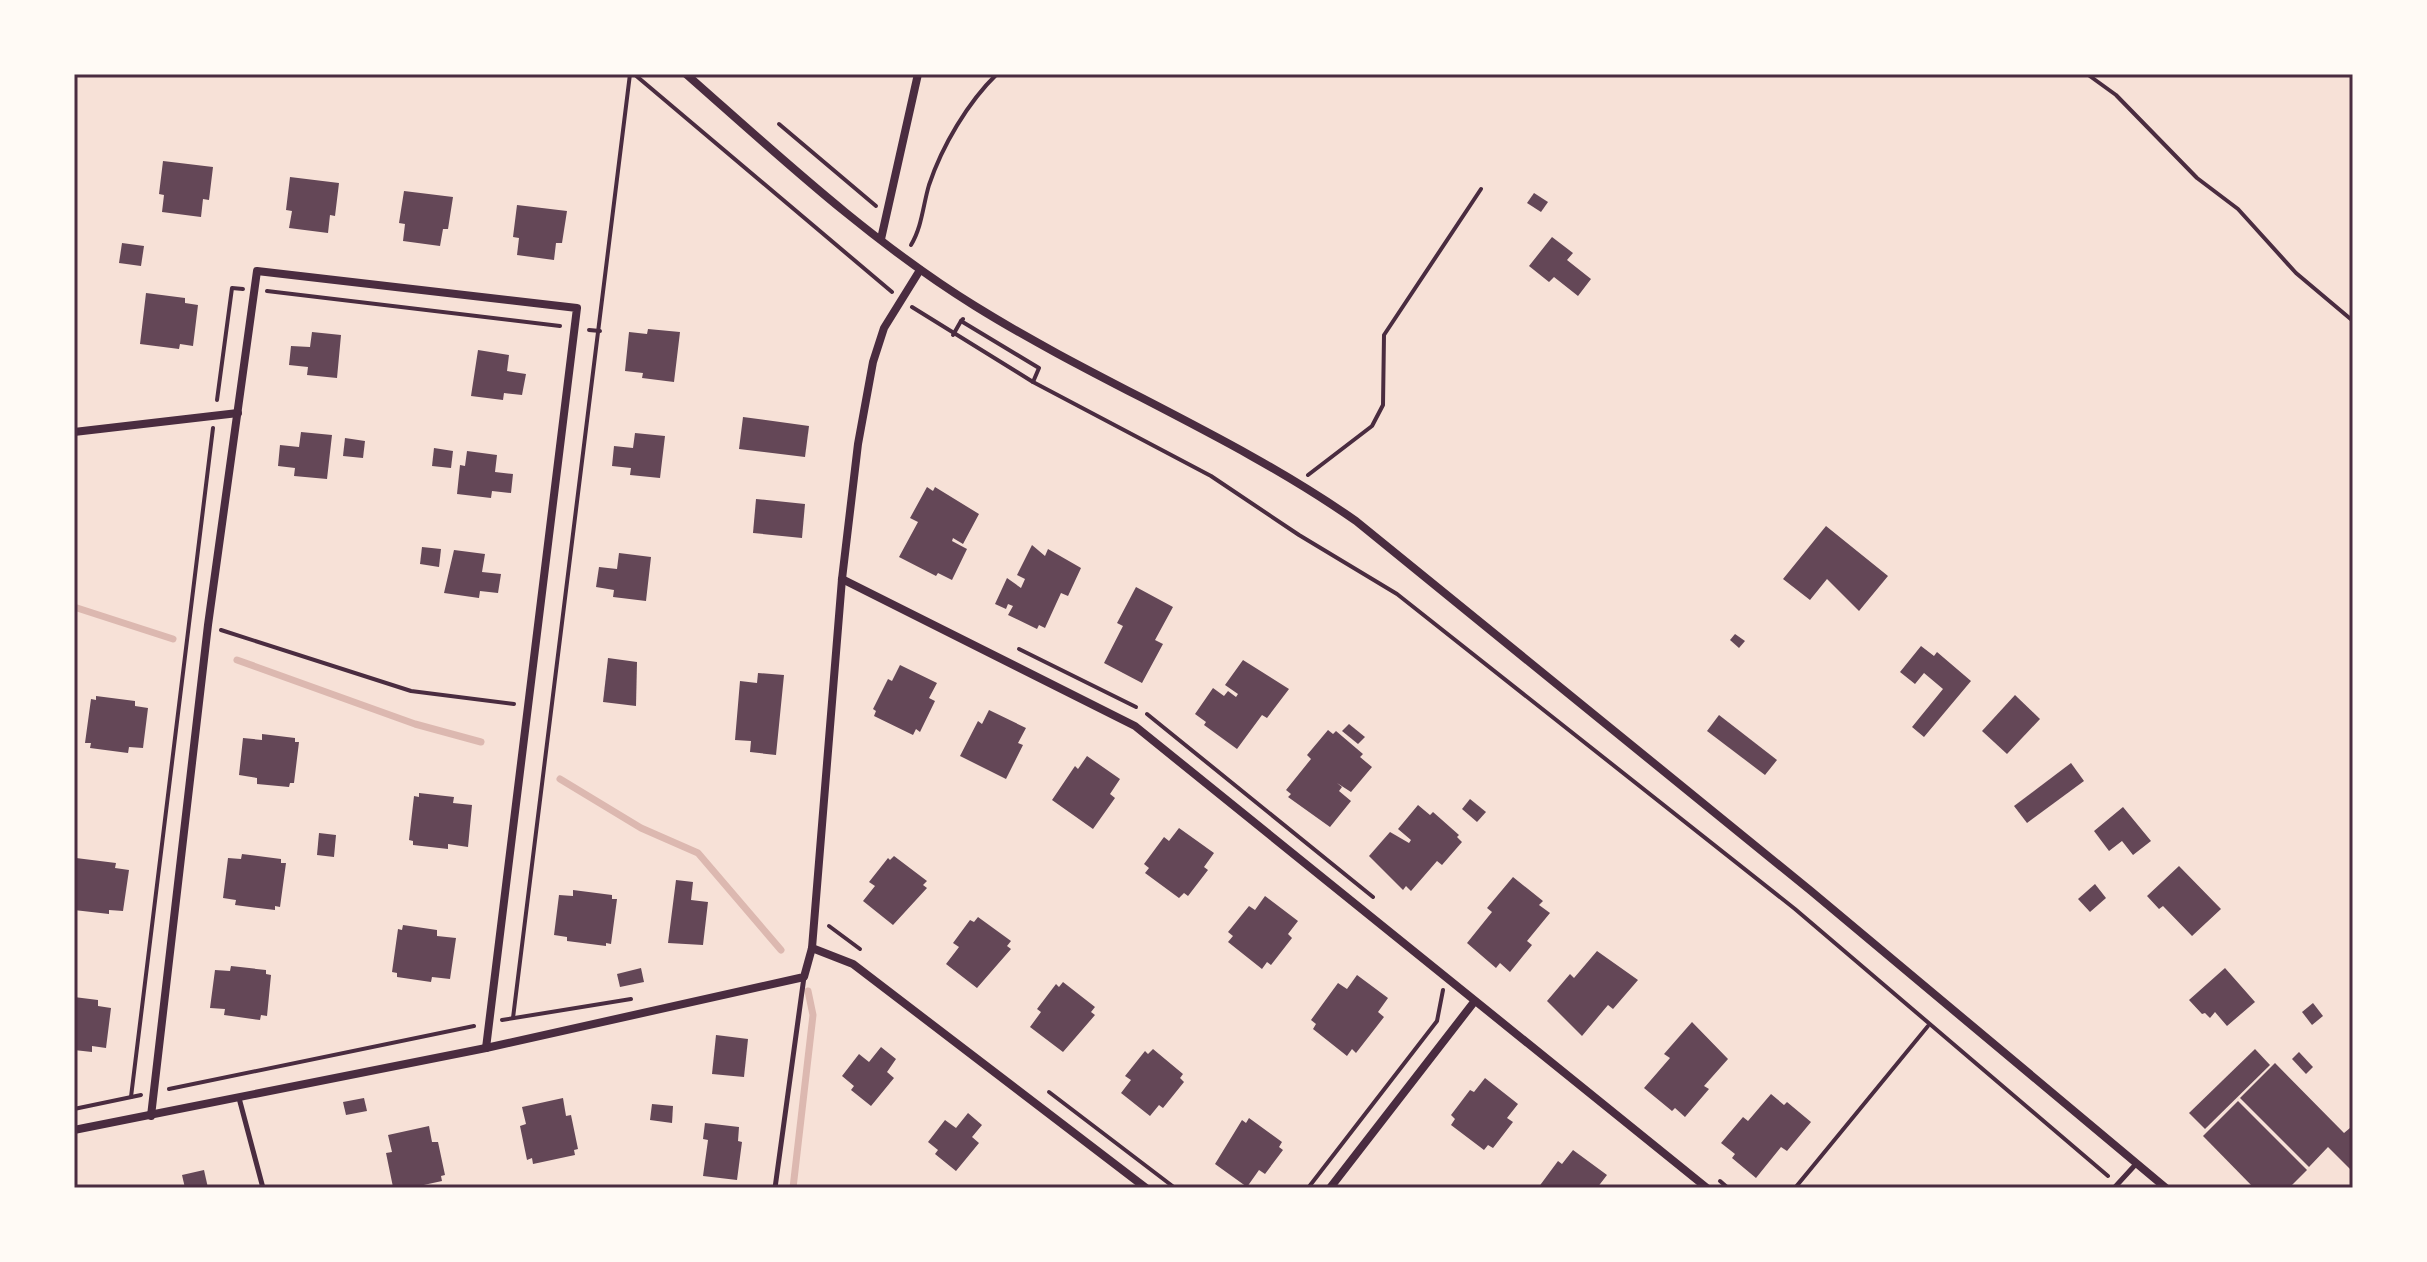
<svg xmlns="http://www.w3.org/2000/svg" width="2427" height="1262" font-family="'DM Sans',sans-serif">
  <rect width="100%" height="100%" fill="#f7e1d7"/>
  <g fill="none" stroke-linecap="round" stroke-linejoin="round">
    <g stroke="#dcb8b0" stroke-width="7">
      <polyline points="74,607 173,639"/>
      <polyline points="237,660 415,724 481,742"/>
      <polyline points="560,779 641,828 698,853 781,950"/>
      <polyline points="793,1188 813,1015 808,991"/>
    </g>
  </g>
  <g fill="#644757">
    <polygon points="163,161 213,167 209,200 203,199 201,217 162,212 164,195 159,194"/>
    <polygon points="290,177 339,183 335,216 330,215 328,233 289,228 292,211 286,210"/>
    <polygon points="404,191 453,197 448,229 443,229 440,246 403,241 405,224 399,223"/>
    <polygon points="1534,193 1548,202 1541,212 1527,203"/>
    <polygon points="517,205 567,211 562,243 556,243 554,260 517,255 519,238 513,237"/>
    <polygon points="1552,237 1573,253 1567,260 1591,279 1578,296 1554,277 1549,282 1529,266"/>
    <polygon points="122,243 144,246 141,266 119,263"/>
    <polygon points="146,293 185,298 185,303 198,305 193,346 180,344 179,349 140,344"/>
    <polygon points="648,329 680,332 674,382 642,378 643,373 625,371 629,332 647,334"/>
    <polygon points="312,332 341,335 337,378 307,375 308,367 289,365 291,346 310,347"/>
    <polygon points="478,350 509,355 507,371 526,374 522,395 504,393 503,400 471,396"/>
    <polygon points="743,417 809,426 805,457 739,449"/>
    <polygon points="301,432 332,435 327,479 294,476 295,468 278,466 280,445 299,447"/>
    <polygon points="635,433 665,436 660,478 630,475 631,468 612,466 614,446 633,448"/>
    <polygon points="345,438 365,441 363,458 343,456"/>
    <polygon points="434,448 453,451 451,468 432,466"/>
    <polygon points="467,451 497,455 495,472 513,474 511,493 492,491 491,498 457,494 460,465 465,466"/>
    <polygon points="927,487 933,491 935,487 979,514 963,544 953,538 952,541 967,549 952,580 938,573 936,576 899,557 918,522 910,518"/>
    <polygon points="756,499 805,504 802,538 753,533"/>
    <polygon points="1826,526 1888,576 1859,611 1827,579 1810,600 1783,579"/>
    <polygon points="1032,545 1045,556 1048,549 1081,568 1068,596 1061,593 1045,628 1039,625 1037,629 1008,615 1013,606 1008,604 1006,609 995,604 1007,578 1021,588 1025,579 1017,575"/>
    <polygon points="422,547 441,549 439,567 420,564"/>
    <polygon points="454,550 485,554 482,572 501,574 498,593 480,591 479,598 444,593"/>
    <polygon points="619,553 651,557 646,601 613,597 614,590 596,587 599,567 617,569"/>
    <polygon points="1136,587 1173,607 1155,640 1163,644 1142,683 1104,663 1123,626 1117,623"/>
    <polygon points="1735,634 1745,641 1739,648 1730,640"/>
    <polygon points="1921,646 1934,656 1937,652 1971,681 1924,737 1912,727 1943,689 1924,673 1915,684 1900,672"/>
    <polygon points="608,658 637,662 636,706 603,702"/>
    <polygon points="1243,660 1289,689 1267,718 1262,715 1237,749 1204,725 1206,722 1195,714 1213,688 1224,696 1228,691 1236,697 1238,694 1225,685"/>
    <polygon points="900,665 937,683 929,698 935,701 920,732 916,729 913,735 874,716 876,711 873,709 888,679 892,681"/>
    <polygon points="758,673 784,675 776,755 750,752 751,741 735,740 740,681 757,683"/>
    <polygon points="2015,695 2040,719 2007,754 1982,731"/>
    <polygon points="96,696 135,701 135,706 148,708 143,748 129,747 128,753 90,748 91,743 85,743 91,699 96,700"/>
    <polygon points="989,710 1026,728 1018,743 1023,745 1006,779 960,756 978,721 982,724"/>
    <polygon points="1719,715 1777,760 1765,775 1707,731"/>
    <polygon points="1349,724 1365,737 1358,744 1342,731"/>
    <polygon points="1328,730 1333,734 1336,731 1363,754 1360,757 1372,767 1351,792 1337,783 1342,787 1339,791 1351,801 1330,827 1288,797 1291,794 1286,790 1311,759 1307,755"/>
    <polygon points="262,734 295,738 295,742 299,742 294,783 290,783 289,787 257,784 257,778 239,775 243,738 262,740"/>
    <polygon points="1087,756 1120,779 1110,794 1115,798 1093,829 1052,800 1075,766 1078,769"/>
    <polygon points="2071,763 2084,781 2027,823 2014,806"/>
    <polygon points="419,793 454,797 453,803 472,805 468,847 448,844 448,849 413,845 413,841 409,840 414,796 419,797"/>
    <polygon points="1470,799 1486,812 1477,822 1462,809"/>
    <polygon points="1418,805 1430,815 1433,812 1459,835 1457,837 1462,842 1442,865 1437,861 1411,891 1406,886 1403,890 1369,856 1390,832 1409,843 1411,840 1398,829"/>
    <polygon points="2123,807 2151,841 2133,855 2122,841 2109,851 2094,831"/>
    <polygon points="1179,828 1214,853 1204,867 1208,870 1188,896 1184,893 1179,898 1145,873 1149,868 1144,864 1164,837 1169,841"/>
    <polygon points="319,833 336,835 334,857 317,855"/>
    <polygon points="242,854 281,859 281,863 286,863 280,907 275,906 275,910 235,905 236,900 223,898 228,858 241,859"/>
    <polygon points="894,856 927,881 923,885 927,888 893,925 863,901 875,886 869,882 888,858 890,860"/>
    <polygon points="76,858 116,863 115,868 129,870 123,911 109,910 109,914 74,910"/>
    <polygon points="2179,866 2221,909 2192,936 2163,906 2159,909 2147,896"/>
    <polygon points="1513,877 1543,901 1539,905 1550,913 1527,941 1532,945 1510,972 1500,963 1496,968 1467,943 1492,912 1487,908"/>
    <polygon points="676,880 693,882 691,900 708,902 703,945 668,943"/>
    <polygon points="2095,884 2106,898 2090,912 2078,899"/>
    <polygon points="573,890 612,895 612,899 617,899 611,944 606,943 606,946 567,941 567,937 554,935 559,895 573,896"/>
    <polygon points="1265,896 1298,921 1288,934 1292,938 1271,965 1267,962 1262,969 1228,942 1233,936 1228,932 1249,906 1255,910"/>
    <polygon points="978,917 1011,941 1007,946 1011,949 977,988 946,964 959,947 953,943 970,920 974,922"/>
    <polygon points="403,925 437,930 437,936 456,938 450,979 432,977 431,982 397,977 397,973 392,972 398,929 402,930"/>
    <polygon points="1597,951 1638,980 1613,1009 1608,1005 1582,1036 1547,1001 1570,974 1574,978"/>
    <polygon points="231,966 266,970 266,974 271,975 267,1016 261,1015 260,1020 224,1015 225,1009 210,1008 215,970 230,971"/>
    <polygon points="641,968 644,982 620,987 617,974"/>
    <polygon points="2225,968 2255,1002 2227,1026 2215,1012 2210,1018 2205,1013 2202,1014 2189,1000"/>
    <polygon points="1357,975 1388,998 1378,1012 1384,1017 1356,1053 1352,1049 1347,1056 1313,1029 1316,1024 1311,1020 1338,983 1347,989"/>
    <polygon points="1063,982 1095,1007 1091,1012 1095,1015 1063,1052 1030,1027 1041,1012 1037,1009 1056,984 1059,987"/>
    <polygon points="74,997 98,1000 98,1006 111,1008 106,1048 92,1046 92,1052 74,1050"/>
    <polygon points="2313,1003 2323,1016 2312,1025 2302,1012"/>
    <polygon points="1692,1022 1728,1059 1704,1086 1709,1089 1685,1117 1675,1108 1672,1111 1644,1088 1670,1058 1664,1054"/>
    <polygon points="716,1035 748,1039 744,1077 712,1074"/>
    <polygon points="881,1047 896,1059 887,1072 894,1078 871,1106 851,1090 854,1086 842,1076 859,1054 869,1062"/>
    <polygon points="1153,1049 1183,1074 1180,1078 1184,1082 1163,1108 1159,1105 1150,1116 1121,1093 1131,1080 1125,1076 1145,1051 1148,1054"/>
    <polygon points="2255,1049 2270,1065 2205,1129 2189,1113"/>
    <polygon points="2299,1052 2313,1067 2306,1074 2292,1059"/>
    <polygon points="2275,1063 2344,1133 2350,1128 2353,1131 2353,1172 2328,1147 2309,1167 2240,1098"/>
    <polygon points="1485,1078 1518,1104 1507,1118 1513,1122 1493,1148 1488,1145 1484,1150 1451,1125 1455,1119 1451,1115 1470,1090 1474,1092"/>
    <polygon points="1771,1094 1784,1105 1787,1102 1811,1122 1787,1151 1781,1147 1756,1178 1732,1158 1735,1154 1721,1143 1743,1117 1748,1121"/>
    <polygon points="364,1098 367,1111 346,1115 343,1102"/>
    <polygon points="563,1098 566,1116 571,1115 578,1149 574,1150 575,1155 533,1164 532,1158 527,1160 520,1126 526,1124 522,1107"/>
    <polygon points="2238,1101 2307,1170 2289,1188 2254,1188 2203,1136"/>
    <polygon points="652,1104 673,1106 672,1123 650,1120"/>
    <polygon points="968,1113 982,1125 972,1137 979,1143 956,1171 935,1154 938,1150 928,1142 945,1120 956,1128"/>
    <polygon points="1249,1118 1282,1142 1279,1147 1283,1150 1265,1174 1259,1170 1247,1187 1215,1164 1242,1120 1246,1123"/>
    <polygon points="705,1123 739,1127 738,1141 742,1142 737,1180 703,1176 708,1140 703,1139"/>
    <polygon points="429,1126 432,1142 438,1142 445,1175 441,1176 442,1181 410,1188 393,1187 386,1153 392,1152 388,1135"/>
    <polygon points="1573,1150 1607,1175 1597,1188 1538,1188 1558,1161 1562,1164"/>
    <polygon points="204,1170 208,1188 185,1188 182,1175"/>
  </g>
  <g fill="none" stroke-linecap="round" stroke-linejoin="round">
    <g stroke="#4a2c40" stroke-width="4">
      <polyline points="634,74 892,292"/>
      <polyline points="2087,74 2116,95 2197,178 2238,209 2296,273 2353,321"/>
      <polyline points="779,124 876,206"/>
      <path d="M 911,245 C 922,227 923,205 929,185 C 942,146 968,102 997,74"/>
      <polyline points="267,291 560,326"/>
      <polyline points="912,307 1033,382 1211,476 1299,535 1397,594 1795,909 2108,1176"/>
      <polyline points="963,319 961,321 1039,368 1033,382"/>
      <polyline points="589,330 600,331"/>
      <polyline points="953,335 961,321"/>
      <polyline points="217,400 232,288 243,289"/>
      <polyline points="1308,475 1372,426 1383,405 1384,335 1481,189"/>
      <polyline points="221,630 411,691 514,704"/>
      <polyline points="1019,649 1136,707"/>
      <polyline points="1147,714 1373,897"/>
      <polyline points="829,926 860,949"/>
      <polyline points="513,1018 630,74"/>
      <polyline points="502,1020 631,999"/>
      <polyline points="169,1089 474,1026"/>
      <polyline points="1049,1092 1175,1188"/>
      <polyline points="131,1097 213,428"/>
      <polyline points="74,1109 141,1095"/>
      <polyline points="1720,1181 1728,1188"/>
      <polyline points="1308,1188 1437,1021 1443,990"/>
      <polyline points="1795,1188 1928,1026"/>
    </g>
    <g stroke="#4a2c40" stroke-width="5">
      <polyline points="239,1098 263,1188"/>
      <polyline points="775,1188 804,977"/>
      <polyline points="2114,1188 2136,1164"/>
    </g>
    <g stroke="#4a2c40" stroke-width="8">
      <path d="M 686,74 C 778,155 870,241 975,306 C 1099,383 1236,437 1356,521 L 1811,891 L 2166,1188"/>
      <polyline points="881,239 918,74"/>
      <polyline points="74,432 238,413"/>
      <polyline points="842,579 1135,726 1707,1188"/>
      <polyline points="812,948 853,964 1146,1188"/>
      <polyline points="151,1116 208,625 257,271 577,308 486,1048"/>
      <polyline points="74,1130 486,1048 804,977 812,948 842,579 858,444 873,362 884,328 920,270"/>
      <polyline points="1330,1188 1474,1002"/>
    </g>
  </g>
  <rect width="2427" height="1262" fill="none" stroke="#fffaf5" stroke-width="152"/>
  <rect x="76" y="76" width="2275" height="1110" fill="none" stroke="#4a2c40" stroke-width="3"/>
</svg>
